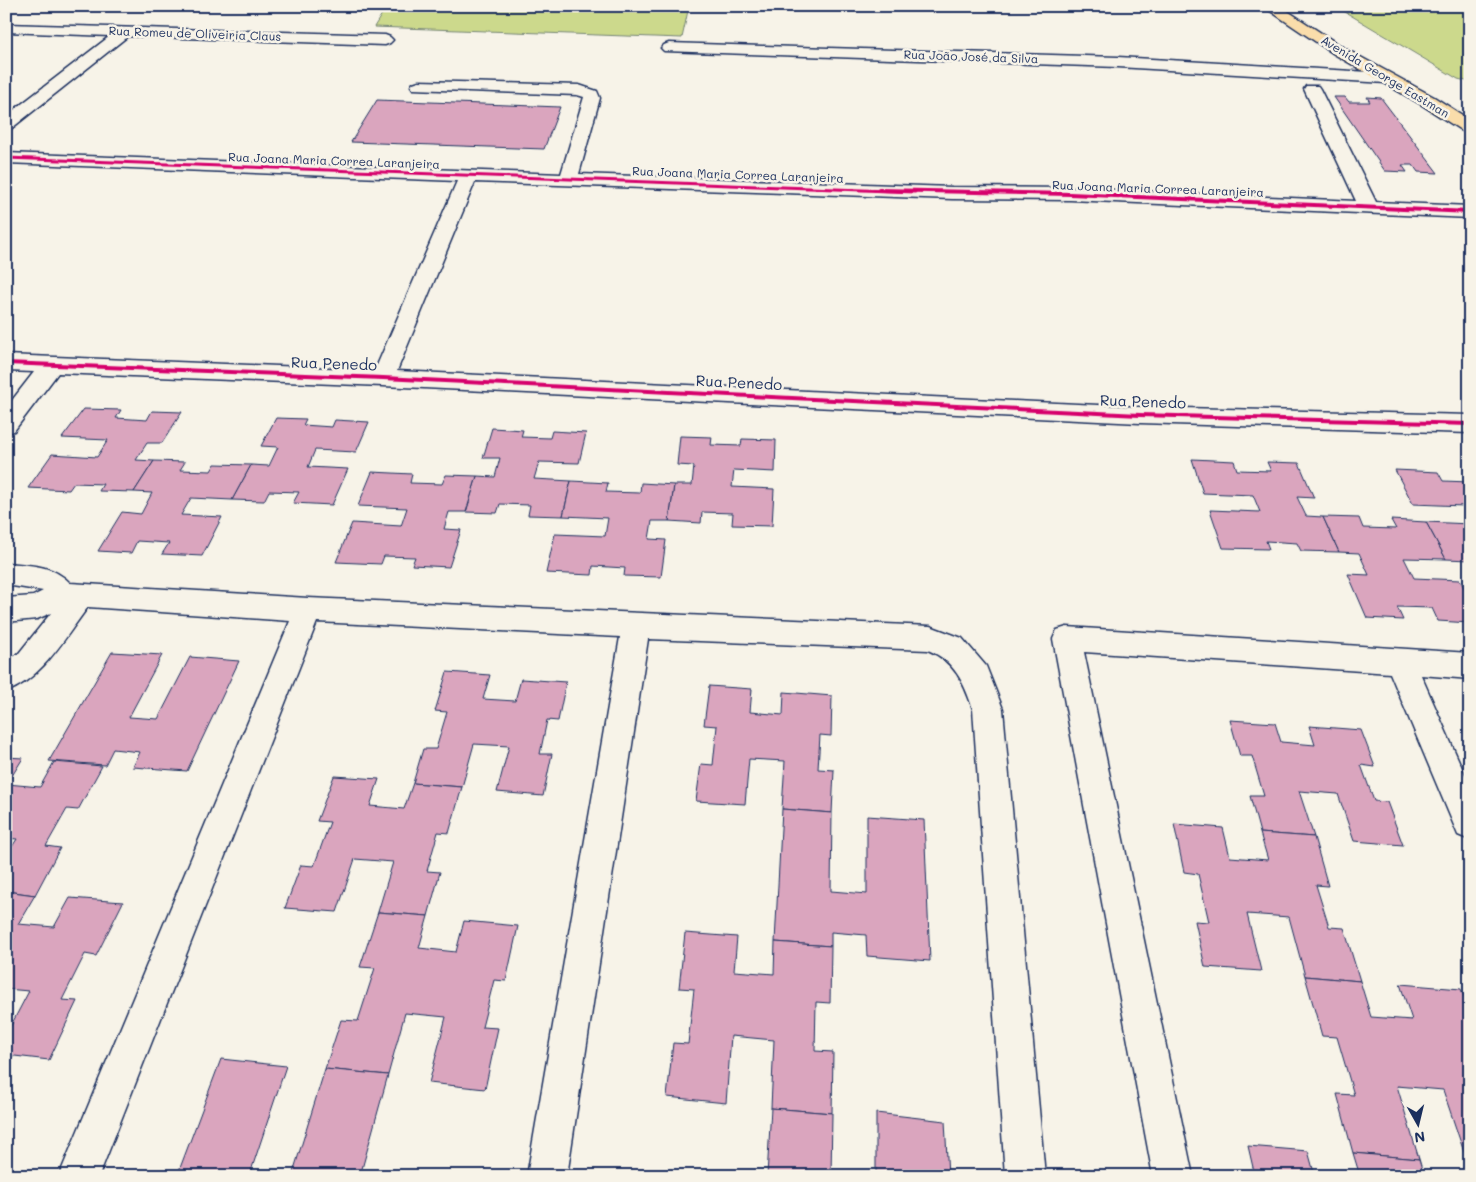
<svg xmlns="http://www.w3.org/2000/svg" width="1476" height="1182" font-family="Mali,sans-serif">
  <rect width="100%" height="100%" fill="#f7f3e8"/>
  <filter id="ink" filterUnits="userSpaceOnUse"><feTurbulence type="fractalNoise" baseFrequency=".02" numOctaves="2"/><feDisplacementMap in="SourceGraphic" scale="10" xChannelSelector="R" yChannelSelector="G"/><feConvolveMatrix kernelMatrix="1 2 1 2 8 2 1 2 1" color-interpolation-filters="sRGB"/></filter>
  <g filter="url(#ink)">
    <g fill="#ccd98c" stroke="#748475">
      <polygon points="387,6 689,6 682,38 374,27"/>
      <polygon points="1335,6 1470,6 1470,82 1458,79"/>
    </g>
    <g fill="#daa5be" stroke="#1b2f5e">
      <polygon points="1334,97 1345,97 1349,102 1370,102 1367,97 1381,98 1438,173 1418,172 1413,165 1402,165 1407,172 1385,171"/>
      <polygon points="377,100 560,107 544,149 351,142"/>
      <polygon points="84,409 121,410 116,418 147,420 152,411 182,412 162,443 147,443 136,460 154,461 134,492 99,491 103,484 74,483 69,490 28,488 52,454 97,457 108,440 62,438"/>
      <polygon points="276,418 306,419 303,425 332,427 335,420 369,422 356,452 315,450 308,467 348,469 332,505 293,503 299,492 269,491 264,501 232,500 251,465 269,466 278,447 261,446"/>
      <polygon points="492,428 523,430 521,437 550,438 552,431 586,433 579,463 539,462 534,479 571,481 563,516 528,515 530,505 500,504 497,513 466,512 477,476 495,477 500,458 483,458"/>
      <polygon points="680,436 712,437 711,445 741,446 742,439 776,440 775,472 734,470 732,487 774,489 772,526 732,525 733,513 702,512 701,523 669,521 674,485 692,485 694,466 677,465"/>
      <polygon points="1192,459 1234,461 1237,470 1271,471 1267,462 1299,463 1314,498 1297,497 1306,516 1323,517 1339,552 1301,551 1297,543 1266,541 1269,549 1223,548 1210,510 1260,512 1253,495 1203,493"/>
      <polygon points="154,461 185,462 180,470 211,471 215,464 251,465 232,500 191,498 181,515 222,517 202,556 162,554 169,543 137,541 131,553 98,551 122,512 141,514 152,493 134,492"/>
      <polygon points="1395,470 1438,472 1443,481 1470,482 1470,517 1464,506 1413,504"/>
      <polygon points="372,472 412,474 410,483 442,484 446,475 477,476 466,512 449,512 444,529 461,530 449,567 412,565 415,557 384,556 381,564 336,562 352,523 401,526 407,508 358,506"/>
      <polygon points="571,481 608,483 606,492 640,493 641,483 674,485 669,521 652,521 649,539 666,540 661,577 624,576 625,568 593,566 592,575 546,573 555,534 605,536 608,518 563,516"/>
      <polygon points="1323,517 1359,518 1363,528 1396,529 1391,520 1426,522 1446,559 1404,558 1414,578 1460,580 1470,599 1470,623 1438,621 1432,608 1397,607 1403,620 1367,618 1348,574 1369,575 1359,553 1339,552"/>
      <polygon points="1426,522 1470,524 1470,560 1446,559"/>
      <polygon points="112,652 162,655 129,717 158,719 190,657 239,661 187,771 133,767 140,752 113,749 105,765 49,761"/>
      <polygon points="447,672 490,675 483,699 515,701 521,679 566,682 558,721 547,720 540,754 552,754 543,796 497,792 509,746 474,744 462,787 413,783 423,749 436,749 447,712 435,711"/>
      <polygon points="709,686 752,689 750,712 783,715 784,692 832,696 831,736 820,735 818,769 834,770 832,813 782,809 785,761 749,759 745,804 696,801 701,764 713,765 717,726 704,725"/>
      <polygon points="1230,720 1275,723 1281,742 1315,745 1309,726 1361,730 1375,767 1361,765 1374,801 1387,802 1403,845 1354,841 1338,794 1299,791 1314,837 1260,833 1250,796 1264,796 1252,756 1240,756"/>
      <polygon points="6,757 23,758 7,784 40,787 54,762 102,766 78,810 67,809 46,846 60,848 35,895 6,891 6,856 17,839 6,838"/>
      <polygon points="334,776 379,779 370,806 404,809 413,783 462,787 449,833 438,832 427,871 440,872 428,916 378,912 393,862 355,859 337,912 285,908 301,865 314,866 330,822 317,821"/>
      <polygon points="782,809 832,813 831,891 867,894 867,816 924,820 930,961 867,956 866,935 831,932 831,946 775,942"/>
      <polygon points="1174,824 1223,828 1230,857 1268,860 1260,833 1314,837 1328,886 1316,885 1329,927 1344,928 1360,981 1305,976 1289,917 1247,914 1261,971 1205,967 1195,921 1209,922 1198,874 1184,872"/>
      <polygon points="6,891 35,895 18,924 54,927 70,898 123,902 96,956 85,954 62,1000 77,1001 49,1060 6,1055 6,1035 29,991 6,989"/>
      <polygon points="378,912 428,916 419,948 456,952 464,921 518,926 506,981 494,980 482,1027 498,1028 485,1089 429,1083 446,1017 405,1013 388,1075 325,1069 341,1020 358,1021 375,968 360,967"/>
      <polygon points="685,933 737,937 734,971 774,974 775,942 831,946 830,1003 816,1002 815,1051 833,1052 832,1113 771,1108 774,1040 731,1036 726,1103 667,1097 673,1043 688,1044 694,989 679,988"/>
      <polygon points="1305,976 1360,981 1371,1017 1412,1020 1400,984 1461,989 1470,1011 1470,1162 1467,1161 1443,1090 1397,1086 1419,1159 1353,1153 1337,1094 1354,1095 1337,1037 1322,1036"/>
      <polygon points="221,1059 286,1066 250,1174 268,1176 177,1176"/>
      <polygon points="325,1069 388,1075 360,1176 292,1176"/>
      <polygon points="771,1108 832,1113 831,1176 767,1176"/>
      <polygon points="876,1113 945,1121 948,1176 876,1176"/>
      <polygon points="1248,1146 1308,1151 1315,1176 1255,1176"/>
      <polygon points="1353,1153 1419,1159 1424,1176 1360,1176"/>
    </g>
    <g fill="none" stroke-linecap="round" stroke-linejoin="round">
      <defs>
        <g id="minor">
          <polygon points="6,24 385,35 390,37 393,40 390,43 385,45 128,36 12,128 6,129 6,116 110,36 6,32"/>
          <polygon points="669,43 1118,57 1386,73 1392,75 1394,78 1392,81 1386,83 1118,67 664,51 661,48 664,45"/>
          <polygon points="419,81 579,85 597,91 600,98 579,174 952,187 1070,188 1356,201 1304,89 1306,86 1318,86 1320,89 1376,202 1470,206 1470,218 1070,200 952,199 475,182 397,371 1140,407 1470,415 1470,433 1140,423 383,386 58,373 14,431 6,433 6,408 34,372 6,371 6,355 375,370 457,181 6,163 6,153 561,174 584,97 577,95 413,89 411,86 413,83"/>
          <path d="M 6,563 C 30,565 53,565 70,583 L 308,598 L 930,626 L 962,638 L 986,666 L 1003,709 L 1045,1176 L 1005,1176 L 973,709 C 964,683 955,661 928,650 L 648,639 L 567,1176 L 527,1176 L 620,637 L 317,622 L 99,1176 L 59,1176 L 290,621 L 88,607 C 65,637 43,678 6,692 L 6,662 L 19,653 L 51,613 L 37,619 L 6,622 L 6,598 L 33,596 L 43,591 L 6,585 Z"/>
          <polygon points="1067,627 1470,653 1470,679 1421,675 1470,786 1470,840 1458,835 1390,673 1084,652 1193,1176 1153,1176 1053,639 1057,630"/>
        </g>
        <polygon id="major" points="1263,6 1280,6 1344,48 1434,97 1470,120 1470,133 1464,132 1422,105 1334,54"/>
      </defs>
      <use href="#minor" stroke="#1b2f5e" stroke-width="3"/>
      <use href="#major" stroke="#1b2f5e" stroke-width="3"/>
      <use href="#minor" fill="#f7f3e8" fill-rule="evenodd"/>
      <use href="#major" fill="#faddab" fill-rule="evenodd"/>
      <defs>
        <polyline id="cycleway-far1" points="6,158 915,192"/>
        <g id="cycleway">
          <polyline points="879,190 1070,194 1470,212"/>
          <polyline points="6,363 383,378 1140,415 1470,424"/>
        </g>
      </defs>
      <use href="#cycleway-far1" stroke="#f7f3e8" stroke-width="5"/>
      <use href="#cycleway" stroke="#f7f3e8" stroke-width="6"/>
      <use href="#cycleway-far1" stroke="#d6006c" stroke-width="3"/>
      <use href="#cycleway" stroke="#d6006c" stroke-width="4"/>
    </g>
  </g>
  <g text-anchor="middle" stroke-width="5" stroke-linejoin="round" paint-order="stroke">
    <g font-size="12" fill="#1b2f5e" stroke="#f7f3e8">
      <text transform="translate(195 34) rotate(2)" y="4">Rua Romeu de Oliveiria Claus</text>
      <text transform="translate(971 57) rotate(2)" y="4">Rua João José da Silva</text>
      <text transform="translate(1385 77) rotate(31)" y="4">Avenida George Eastman</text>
      <text transform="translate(334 161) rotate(2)" y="4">Rua Joana Maria Correa Laranjeira</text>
      <text transform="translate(738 175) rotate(2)" y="4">Rua Joana Maria Correa Laranjeira</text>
      <text transform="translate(1158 189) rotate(2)" y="4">Rua Joana Maria Correa Laranjeira</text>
    </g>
    <g font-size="15" fill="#1b2f5e" stroke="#f7f3e8">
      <text transform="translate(334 364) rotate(2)" y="5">Rua Penedo</text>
      <text transform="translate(739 383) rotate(3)" y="5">Rua Penedo</text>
      <text transform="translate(1143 402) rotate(2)" y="5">Rua Penedo</text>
    </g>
  </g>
  <rect width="1476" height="1182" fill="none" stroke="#f7f3e8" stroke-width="25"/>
  <rect x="12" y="12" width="1451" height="1157" fill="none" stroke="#1b2f5e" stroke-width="2" filter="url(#ink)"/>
  <g transform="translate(1418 1124) rotate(172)" stroke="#f7f3e8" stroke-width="4" paint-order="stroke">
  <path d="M0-4L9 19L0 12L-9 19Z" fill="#1b2f5e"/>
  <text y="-8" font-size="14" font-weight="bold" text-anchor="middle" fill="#1b2f5e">N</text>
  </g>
</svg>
